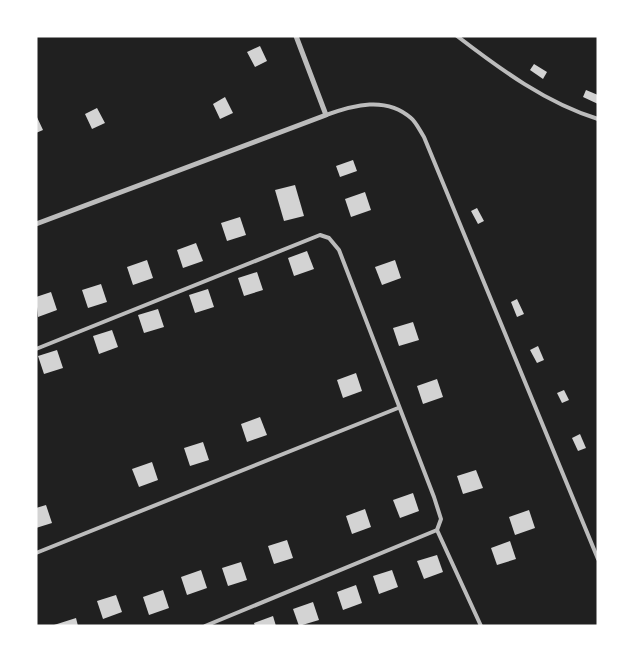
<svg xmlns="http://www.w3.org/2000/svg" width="634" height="662" font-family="Helvetica,sans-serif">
  <rect width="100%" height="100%" fill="#111"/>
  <rect fill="#202020" x="36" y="36" width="562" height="590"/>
  <g fill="#d3d3d3">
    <polygon points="260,46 267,61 255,67 247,52"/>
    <polygon points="534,64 547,72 543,79 530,70"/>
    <polygon points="586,90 598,95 598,104 583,97"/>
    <polygon points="225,97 233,113 220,119 213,104"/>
    <polygon points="97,108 105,123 92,129 85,114"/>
    <polygon points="36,115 43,130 36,133"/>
    <polygon points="353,160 357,171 340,177 336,166"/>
    <polygon points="295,185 304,216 284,221 275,190"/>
    <polygon points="365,192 371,210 351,217 345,199"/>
    <polygon points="477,208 484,221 478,224 471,211"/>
    <polygon points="240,217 246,235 227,241 221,223"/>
    <polygon points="196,243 203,261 183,268 177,250"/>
    <polygon points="307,251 314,269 294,276 288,258"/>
    <polygon points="147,260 153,278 133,285 127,267"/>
    <polygon points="395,260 401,278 382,285 375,267"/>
    <polygon points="257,272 263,290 244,296 238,278"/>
    <polygon points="101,284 107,302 88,308 82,290"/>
    <polygon points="208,289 214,307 195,313 189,295"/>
    <polygon points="51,292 57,310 38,317 36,297"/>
    <polygon points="517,299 524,314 517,317 511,302"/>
    <polygon points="158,309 164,327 144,333 138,315"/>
    <polygon points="413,322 419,340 399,346 393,328"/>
    <polygon points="112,330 118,347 99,354 93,336"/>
    <polygon points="538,346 544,360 537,363 530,350"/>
    <polygon points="57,350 63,368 44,374 38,356"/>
    <polygon points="356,373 362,391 343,398 337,380"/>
    <polygon points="437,379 443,397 423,404 417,386"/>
    <polygon points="564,390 569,400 562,403 557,393"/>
    <polygon points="260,417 267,435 247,442 241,424"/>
    <polygon points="580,434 586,448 578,451 572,438"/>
    <polygon points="203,442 209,460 190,466 184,448"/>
    <polygon points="152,462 158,480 139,487 132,469"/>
    <polygon points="476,470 483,488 463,494 457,476"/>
    <polygon points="413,493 419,511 400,518 393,500"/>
    <polygon points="46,505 52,523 36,528 36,508"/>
    <polygon points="365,509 371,527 352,534 346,516"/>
    <polygon points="529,510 535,528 515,535 509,517"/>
    <polygon points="287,540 293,558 274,564 268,546"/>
    <polygon points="510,541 516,559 497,565 491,548"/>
    <polygon points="437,555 443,572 424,579 417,561"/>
    <polygon points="241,562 247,580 228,586 222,568"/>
    <polygon points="201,570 207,588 187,595 181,577"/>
    <polygon points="392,570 398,587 379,594 373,576"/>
    <polygon points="356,585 362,603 343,610 337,592"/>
    <polygon points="163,590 169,608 149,615 143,597"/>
    <polygon points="116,595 122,612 103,619 97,601"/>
    <polygon points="313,602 319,620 299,626 293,609"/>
    <polygon points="273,616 276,626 255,626 254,623"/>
    <polygon points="76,618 78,626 54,626 54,625"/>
  </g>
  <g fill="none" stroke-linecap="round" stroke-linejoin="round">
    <g stroke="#bcbcbc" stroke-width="4">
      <path d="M 457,36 C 500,69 546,103 598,119"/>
      <path d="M 326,115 C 354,105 386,96 411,118 C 416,122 420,131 424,137 L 598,559"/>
      <polyline points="36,349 320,235 329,238 339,250 434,497 441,519 437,530 205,626"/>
      <polyline points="437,530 481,626"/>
      <polyline points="36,553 398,408"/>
    </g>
    <polyline stroke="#bcbcbc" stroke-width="5" points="36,224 326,115 296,36"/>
  </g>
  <rect width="634" height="662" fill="none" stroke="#ffffff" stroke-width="75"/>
</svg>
